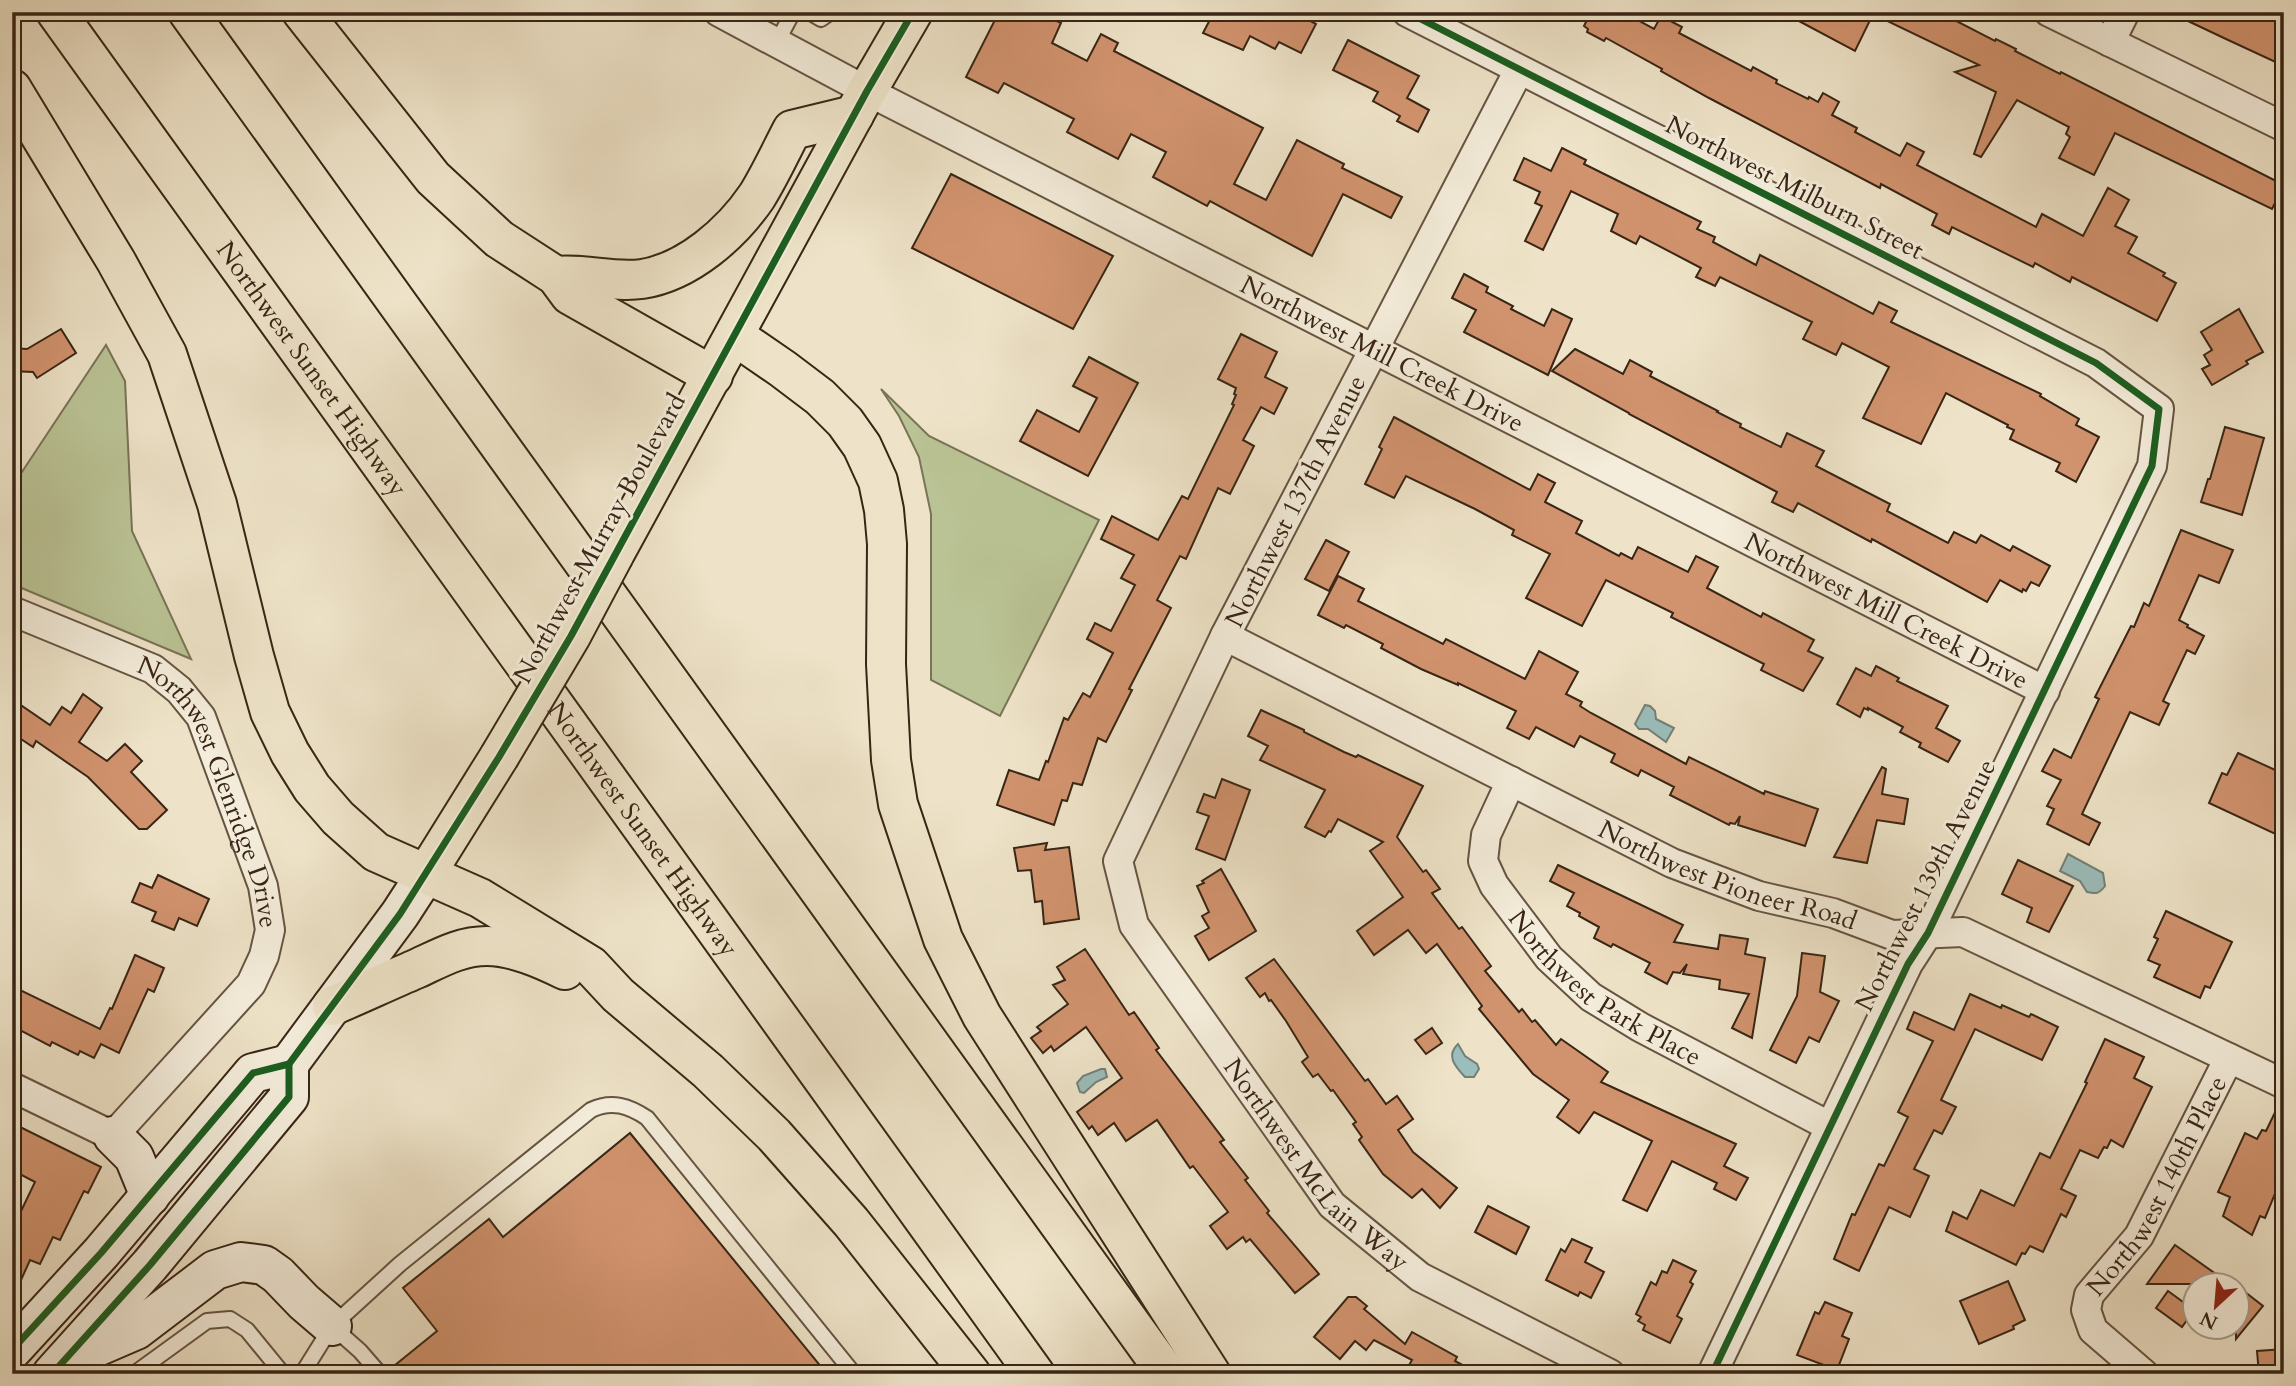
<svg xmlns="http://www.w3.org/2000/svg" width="2296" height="1386" font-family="Cardo,serif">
  <rect width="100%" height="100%" fill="#eee3c8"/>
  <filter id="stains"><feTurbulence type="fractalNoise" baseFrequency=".00286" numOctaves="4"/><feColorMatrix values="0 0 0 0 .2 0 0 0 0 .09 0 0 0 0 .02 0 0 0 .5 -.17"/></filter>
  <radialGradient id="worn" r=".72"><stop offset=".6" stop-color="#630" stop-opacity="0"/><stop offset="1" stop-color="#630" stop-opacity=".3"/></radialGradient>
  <g fill="#bac395" stroke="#797455" stroke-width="2">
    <polygon points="106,345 125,381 132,531 191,659 12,584 12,487"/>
    <polygon points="881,389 929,436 1099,520 1000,716 931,680 931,514 919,457 899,416"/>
  </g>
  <g fill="#9bbdbb" stroke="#738079" stroke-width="2">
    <polygon points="1645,705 1650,706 1655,711 1656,719 1674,728 1666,742 1648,729 1639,729 1635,724"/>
    <path d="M 2068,854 L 2103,873 L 2105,886 C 2099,894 2096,894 2087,892 L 2080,881 L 2060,871 Z"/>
    <path d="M 1458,1044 L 1465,1056 L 1477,1064 L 1479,1069 L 1474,1077 L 1465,1077 C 1456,1067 1445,1056 1458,1044 Z"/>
    <polygon points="1101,1069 1105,1069 1107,1077 1096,1082 1084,1093 1080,1092 1077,1083 1083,1076"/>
  </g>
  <g fill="#d1936e" stroke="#382515" stroke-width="2">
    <polygon points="999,12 1039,12 1061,23 1052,43 1087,61 1101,34 1118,43 1114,51 1263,128 1234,184 1266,200 1297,140 1344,164 1342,168 1402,197 1391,218 1343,194 1312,256 1210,201 1207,206 1153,177 1166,152 1131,134 1118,159 1067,132 1074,119 1004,83 998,93 966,77"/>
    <polygon points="1214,12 1294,12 1316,24 1301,53 1279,42 1275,49 1250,36 1243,50 1203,33"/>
    <polygon points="1591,12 1623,12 1654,29 1661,16 1682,27 1679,33 1751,71 1753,67 1777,80 1776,83 1808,99 1809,97 1818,102 1823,93 1839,102 1832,115 1857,128 1855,132 1900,156 1907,143 1924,152 1917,165 2036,227 2042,214 2083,236 2108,188 2129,200 2115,226 2137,237 2128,253 2165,273 2163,276 2176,283 2157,321 2072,277 2070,282 2035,263 2033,267 1952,227 1949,234 1932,225 1937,214 1881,184 1880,188 1709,98 1661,71 1662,69 1606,38 1604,41 1587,32 1588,29 1584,26"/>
    <polygon points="1782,12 1939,12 1995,41 1996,39 2016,49 2015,51 2060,74 2061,72 2284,185 2272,209 2115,133 2094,175 2059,158 2070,137 2066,134 2069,127 2017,100 1981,157 1974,154 1996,92 1955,72 1979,65 1873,14 1855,51"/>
    <polygon points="2169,12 2284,12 2284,66 2226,39"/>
    <polygon points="1348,40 1419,76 1407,98 1429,110 1418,132 1397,121 1400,116 1373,101 1378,92 1333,70"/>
    <polygon points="1562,148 1586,160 1584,164 1701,222 1697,229 1715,237 1713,242 1756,265 1760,255 1873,314 1879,302 1897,311 1891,322 2041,394 2040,396 2079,419 2076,425 2099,437 2076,482 2056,471 2060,463 2010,439 2014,430 2007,427 2008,425 1946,393 1921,444 1863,418 1889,367 1842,343 1836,355 1803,339 1812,322 1720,277 1715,286 1696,277 1701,268 1640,236 1636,244 1611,231 1618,214 1571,191 1543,250 1525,241 1542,206 1535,203 1540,192 1514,180 1524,158 1551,171"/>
    <polygon points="951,174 1113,256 1073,329 912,248"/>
    <polygon points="1464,274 1488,287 1486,292 1513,306 1511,309 1544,326 1552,309 1572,319 1548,375 1464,332 1476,310 1452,298"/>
    <polygon points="2239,309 2263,352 2246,361 2248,364 2212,385 2202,369 2210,365 2204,355 2212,350 2201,332"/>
    <polygon points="61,329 76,353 37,378 33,372 12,371 12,348 27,349"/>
    <polygon points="1241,334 1277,352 1265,377 1287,388 1274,414 1261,407 1243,440 1254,446 1230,494 1218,488 1186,559 1180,556 1157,600 1171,608 1129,689 1132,690 1106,742 1098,738 1082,785 1073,783 1067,801 1062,800 1054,825 997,805 1009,770 1039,780 1046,761 1048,762 1064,718 1068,720 1083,693 1090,697 1113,653 1087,639 1095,623 1111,631 1135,585 1121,578 1134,555 1101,539 1112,516 1158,540 1182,496 1188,499 1234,405 1232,404 1236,395 1234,394 1236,388 1218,379"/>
    <polygon points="1575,349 1623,374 1630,360 1652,372 1650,376 1718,411 1717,412 1741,424 1740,427 1781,447 1787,433 1824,451 1816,466 1890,504 1887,511 1948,543 1954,532 1976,543 1981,535 2010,551 2013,546 2050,566 2039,586 2031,582 2026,591 2023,589 2022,592 2000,580 1987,602 1872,539 1871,542 1798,503 1793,512 1772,502 1777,492 1629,414 1629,413 1552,371"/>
    <polygon points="1089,357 1138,383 1088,476 1020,441 1037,410 1079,432 1097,398 1073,386"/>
    <polygon points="1394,417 1530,490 1538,474 1555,483 1545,502 1582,521 1576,533 1619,556 1621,553 1632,559 1638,547 1688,572 1696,556 1718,567 1707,588 1761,617 1763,613 1814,640 1808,651 1823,658 1803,691 1761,670 1764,664 1671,617 1673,613 1606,580 1582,626 1526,598 1550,554 1512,535 1514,530 1475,509 1406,476 1394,498 1365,484 1382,449 1379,447"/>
    <polygon points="2225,427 2264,438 2242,515 2201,502 2208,479 2210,479"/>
    <polygon points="2181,530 2233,550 2219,583 2199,575 2179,620 2188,625 2187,627 2204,636 2195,654 2187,650 2163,701 2169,704 2159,725 2130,712 2082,814 2100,823 2089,845 2047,824 2054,809 2047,806 2061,780 2042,771 2054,749 2071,758 2099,699 2095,697 2131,626 2134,627 2144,603 2149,606"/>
    <polygon points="1326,540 1349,552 1329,591 1305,579"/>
    <polygon points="1338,576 1364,589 1358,601 1443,644 1446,639 1525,679 1539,651 1578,672 1566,694 1582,702 1580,706 1591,713 1686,764 1689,757 1764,794 1765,791 1818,809 1805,846 1738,825 1740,816 1735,824 1730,823 1729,825 1670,795 1674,787 1641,770 1638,776 1611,762 1615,754 1580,736 1574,747 1536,727 1529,739 1507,728 1516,711 1458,683 1458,685 1421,669 1381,648 1383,644 1346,625 1344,628 1318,615"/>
    <polygon points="1876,666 1899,678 1897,681 1948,706 1936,728 1960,741 1948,762 1919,747 1921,743 1900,732 1903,727 1868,708 1868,710 1864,708 1860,717 1837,704 1856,668 1871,676"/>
    <polygon points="83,694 102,708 79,742 107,761 125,744 142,761 131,772 167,810 147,829 139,829 88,777 36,741 33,747 12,733 12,721 22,706 50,725 62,707 71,713"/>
    <polygon points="1261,710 1304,730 1304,732 1344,752 1356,757 1358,755 1423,786 1397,837 1423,872 1426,870 1440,889 1432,893 1459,929 1462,927 1491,966 1485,971 1519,1012 1522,1009 1532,1022 1535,1020 1556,1045 1561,1039 1608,1072 1601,1082 1736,1144 1724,1166 1748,1178 1736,1200 1714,1189 1717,1183 1672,1161 1647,1211 1623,1200 1652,1141 1594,1112 1579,1133 1557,1117 1569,1100 1533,1074 1479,1009 1482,1006 1437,944 1426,953 1408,930 1374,955 1357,931 1403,897 1370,851 1383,842 1338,819 1331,832 1329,831 1325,837 1305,827 1325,790 1260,760 1268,746 1248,736"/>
    <polygon points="2238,753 2284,774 2284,789 2278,800 2284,803 2284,838 2209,803 2222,773 2227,775"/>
    <polygon points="1882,767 1886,769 1882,794 1908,799 1904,824 1877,820 1867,863 1834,857"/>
    <polygon points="1222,779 1250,790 1225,860 1196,849 1209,816 1197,812 1204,794 1215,798"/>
    <polygon points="1047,843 1045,850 1069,847 1079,919 1044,924 1042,901 1035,902 1031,870 1018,871 1014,848"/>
    <polygon points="2018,860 2073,886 2049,932 2027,922 2032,908 2002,894"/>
    <polygon points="1558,865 1683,925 1674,942 1718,949 1720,935 1748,939 1745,954 1765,958 1752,1038 1732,1028 1749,994 1719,989 1720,980 1683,974 1687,964 1680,973 1673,972 1667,984 1645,972 1650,963 1613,944 1611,947 1594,938 1599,927 1579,916 1580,913 1567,906 1574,893 1550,881"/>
    <polygon points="1221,869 1256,931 1209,960 1195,936 1209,928 1202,916 1209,912 1197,886 1204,883 1202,881"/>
    <polygon points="158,875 209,899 197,926 179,918 174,930 152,921 156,912 132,902 140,883 152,888"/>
    <polygon points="2166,911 2232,942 2210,988 2205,986 2200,998 2154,977 2160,965 2148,960 2158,939 2154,937"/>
    <polygon points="1085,949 1129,1015 1134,1012 1159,1048 1156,1050 1224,1140 1220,1142 1248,1178 1245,1180 1269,1211 1267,1213 1319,1274 1295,1293 1250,1239 1246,1242 1243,1237 1227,1249 1210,1226 1228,1212 1193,1166 1190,1168 1157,1120 1126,1141 1114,1123 1098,1135 1092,1126 1089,1129 1077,1112 1122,1078 1086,1027 1054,1051 1051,1046 1043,1053 1031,1038 1041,1031 1037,1027 1068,1004 1053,985 1065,980 1057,967"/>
    <polygon points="1802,953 1825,956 1820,992 1839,1001 1819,1042 1809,1037 1796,1063 1770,1050 1797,996"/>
    <polygon points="135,955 164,968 154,992 148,989 119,1053 101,1044 94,1058 80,1051 78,1055 52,1042 50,1046 12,1026 12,986 100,1029 110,1008 112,1009"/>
    <polygon points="1274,959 1365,1081 1368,1079 1386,1104 1397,1096 1413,1119 1398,1130 1413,1152 1457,1188 1440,1208 1422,1189 1412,1198 1383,1174 1359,1140 1362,1137 1353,1124 1356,1122 1333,1090 1331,1091 1318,1074 1313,1077 1302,1062 1308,1057 1286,1021 1271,1000 1269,1001 1265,993 1260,997 1246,978"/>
    <polygon points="1970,994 2001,1008 2002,1005 2029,1017 2031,1014 2058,1027 2042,1060 1975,1029 1941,1100 1956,1107 1942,1134 1934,1130 1914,1169 1929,1176 1910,1217 1889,1207 1859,1271 1834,1259 1852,1214 1855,1215 1879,1164 1884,1166 1908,1117 1898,1112 1933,1041 1907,1029 1914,1012 1954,1030"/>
    <polygon points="1432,1028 1442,1043 1426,1054 1415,1040"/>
    <polygon points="2105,1039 2144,1057 2134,1078 2152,1087 2123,1147 2111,1140 2107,1148 2104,1147 2098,1158 2080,1150 2061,1189 2076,1196 2066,1217 2061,1214 2043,1252 2030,1246 2025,1254 2022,1253 2016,1265 1946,1231 1953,1212 1967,1219 1981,1190 2014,1206 2040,1153 2050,1158 2087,1083 2085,1082"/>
    <polygon points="2281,1100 2284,1100 2284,1172 2265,1218 2260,1216 2252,1235 2223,1216 2230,1197 2218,1192 2245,1133 2257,1139 2262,1130 2266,1131"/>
    <polygon points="12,1123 101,1167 88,1193 84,1191 60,1240 53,1237 40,1264 30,1260 12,1300 12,1230 35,1182 12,1170"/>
    <polygon points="630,1133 827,1374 389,1374 389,1370 437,1331 403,1288 489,1219 503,1237"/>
    <polygon points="1488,1206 1529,1227 1516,1254 1475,1232"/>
    <polygon points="1572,1239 1592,1248 1585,1262 1604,1272 1591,1298 1580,1292 1578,1296 1546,1280 1561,1249 1565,1252"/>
    <polygon points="2175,1245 2230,1284 2147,1284"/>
    <polygon points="1673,1260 1696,1271 1690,1282 1693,1284 1677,1316 1682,1319 1670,1343 1643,1330 1645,1325 1638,1321 1641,1317 1636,1314 1651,1282 1656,1285 1662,1271 1667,1273"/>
    <polygon points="2008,1281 2025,1320 2013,1326 2014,1329 1979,1344 1960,1301"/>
    <polygon points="2236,1285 2263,1306 2236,1339"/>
    <polygon points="2168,1291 2194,1310 2182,1327 2156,1308"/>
    <polygon points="1348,1297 1356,1297 1367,1306 1364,1309 1405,1344 1412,1332 1457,1357 1455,1361 1479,1374 1404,1374 1412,1360 1374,1340 1366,1350 1355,1341 1340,1359 1314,1337"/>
    <polygon points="1825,1302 1852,1313 1842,1336 1849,1339 1837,1370 1797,1355 1815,1312 1819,1314"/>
    <polygon points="2284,1349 2284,1374 2259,1374 2257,1351"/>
  </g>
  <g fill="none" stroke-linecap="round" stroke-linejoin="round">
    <defs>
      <g id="lane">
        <polyline points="809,12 821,19 831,12"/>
        <polyline points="777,42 793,12"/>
        <polyline points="334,1328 360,1351 380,1374"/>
        <polyline points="134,1374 207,1321 230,1319 247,1330 283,1374"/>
        <path d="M 302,1374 L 332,1326 L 400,1264 L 591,1110 C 612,1100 629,1106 647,1118 L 854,1374"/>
      </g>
      <g id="street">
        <path id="s1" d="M 719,12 L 867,91 L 2045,691"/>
        <polyline points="1407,12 2096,363 2159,409 2152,466 1928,933 1908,964 1712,1374"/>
        <polyline points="2049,12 2284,127"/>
        <polyline points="2110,42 2125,12"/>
        <path id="s2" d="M 1519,70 L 1225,636 L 1118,861 L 1134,925 L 1332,1205 L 1420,1277 L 1610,1374"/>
        <path id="s3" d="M 12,611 L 153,669 L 179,690 L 201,717 L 263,886 L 270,930 L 264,956 L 251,984 L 113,1136 L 12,1087"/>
        <path id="s4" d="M 1225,636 L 1672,863 L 1759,896 L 1833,913 L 1892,935 L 1963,932 L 2284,1084"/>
        <path id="s5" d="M 1511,781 L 1486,835 L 1483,861 L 1494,885 L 1549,958 L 1591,997 L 1640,1027 L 1829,1126"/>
        <path id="s6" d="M 2144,1374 L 2093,1330 L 2086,1310 L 2089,1295 L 2139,1236 L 2229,1058"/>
      </g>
      <g id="secondary">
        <polyline points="113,1136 134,1157 150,1196"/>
        <polyline points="12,1350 101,1253 253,1073 289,1064"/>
        <polyline points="78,1355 136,1330 215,1270 241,1262 264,1265 278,1275 304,1302 332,1326"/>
        <polyline points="52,1374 150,1265 289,1097 289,1064 400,914 426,874"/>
      </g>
      <g id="primary">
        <polyline points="614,555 867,91 913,12"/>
        <polyline points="426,874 499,757"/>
      </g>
      <g id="highway">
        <path id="s7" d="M 56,12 L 1035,1374"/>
        <polyline points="188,12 1167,1374"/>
        <polyline points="302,12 433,178 499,239 556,276 570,295 713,376"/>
        <polyline points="12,89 116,261 167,354 217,504 254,656 270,712 290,753 312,788 338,818 376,852 480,898 591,966 618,995 708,1071 774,1135 851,1222 971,1374"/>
        <path d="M 556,276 C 585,273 613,283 642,279 C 688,272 732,233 757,196 C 770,175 781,151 792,130 L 854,115"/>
        <polyline points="735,336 783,369 820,397 845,422 862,446 878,481 884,510 887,544 886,664 891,760 898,804 943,939 982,1016 1211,1374"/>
        <path d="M 332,1006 C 360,994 388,981 416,969 C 440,958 460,946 487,946 C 513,946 542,959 565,970"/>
      </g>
    </defs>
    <use href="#lane" stroke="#665442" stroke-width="18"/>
    <use href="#street" stroke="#665442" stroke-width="32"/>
    <use href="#secondary" stroke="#382515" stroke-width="42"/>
    <use href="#primary" stroke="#382515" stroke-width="42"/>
    <use href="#highway" stroke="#382515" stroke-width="42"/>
    <use href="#lane" stroke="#f4eddb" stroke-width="14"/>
    <use href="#street" stroke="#f4eddb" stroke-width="28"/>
    <use href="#secondary" stroke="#f4eddb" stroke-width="38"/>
    <use href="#primary" stroke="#eee3c8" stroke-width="38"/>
    <use href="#highway" stroke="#eee3c8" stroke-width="38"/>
    <defs>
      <polyline id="primary-bridge" points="499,757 571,636 614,555"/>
    </defs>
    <use href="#primary-bridge" stroke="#382515" stroke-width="42" stroke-linecap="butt"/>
    <use href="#primary-bridge" stroke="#eee3c8" stroke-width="38"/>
    <defs>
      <g id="cycleway">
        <polyline points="1407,12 2096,363 2159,409 2152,466 1928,933 1908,964 1712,1374"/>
        <polyline points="12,1350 101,1253 253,1073 289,1064"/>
        <polyline points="52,1374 150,1265 289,1097 289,1064 400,914 499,757 571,636 867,91 913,12"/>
      </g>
    </defs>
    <use href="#cycleway" stroke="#f4eddb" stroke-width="11"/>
    <use href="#cycleway" stroke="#1b5e20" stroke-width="7"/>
  </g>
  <g text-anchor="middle" stroke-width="6" stroke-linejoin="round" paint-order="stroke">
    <g font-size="26" fill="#382515" stroke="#f4eddb">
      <text transform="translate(1795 187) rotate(27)" y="9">Northwest Milburn Street</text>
      <text dy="9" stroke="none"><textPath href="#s1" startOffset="746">Northwest Mill Creek Drive</textPath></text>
      <text dy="9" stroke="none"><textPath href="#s7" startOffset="439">Northwest Sunset Highway</textPath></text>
      <text transform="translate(1295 501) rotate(-63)" y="9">Northwest 137th Avenue</text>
      <text transform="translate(599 538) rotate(-61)" y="9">Northwest Murray Boulevard</text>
      <text dy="9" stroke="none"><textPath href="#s1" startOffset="1312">Northwest Mill Creek Drive</textPath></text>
      <text dy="9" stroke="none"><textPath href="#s3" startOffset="290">Northwest Glenridge Drive</textPath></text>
      <text dy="9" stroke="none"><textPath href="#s7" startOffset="1006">Northwest Sunset Highway</textPath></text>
      <text dy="9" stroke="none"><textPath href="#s4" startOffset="558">Northwest Pioneer Road</textPath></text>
      <text transform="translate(1925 885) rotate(-63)" y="9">Northwest 139th Avenue</text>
      <text dy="9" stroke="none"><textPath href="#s5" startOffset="266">Northwest Park Place</textPath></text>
      <text dy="9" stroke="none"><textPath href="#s2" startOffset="1255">Northwest McLain Way</textPath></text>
      <text dy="9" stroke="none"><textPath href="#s6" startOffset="233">Northwest 140th Place</textPath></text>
    </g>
  </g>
  <rect width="2296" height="1386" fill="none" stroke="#eee3c8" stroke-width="42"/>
  <rect x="14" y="14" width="2268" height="1358" fill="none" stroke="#382515" stroke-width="3.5"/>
  <rect x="21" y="21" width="2254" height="1344" fill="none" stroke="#382515" stroke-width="2"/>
  <g transform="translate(2216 1306) rotate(206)"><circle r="33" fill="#f4eddb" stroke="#a99d8c" stroke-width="2"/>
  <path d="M0-5L12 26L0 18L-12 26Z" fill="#8f2418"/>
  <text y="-10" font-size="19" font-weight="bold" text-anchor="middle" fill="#382515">N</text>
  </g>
  <rect width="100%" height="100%" filter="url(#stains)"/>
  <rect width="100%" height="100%" fill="url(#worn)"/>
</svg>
